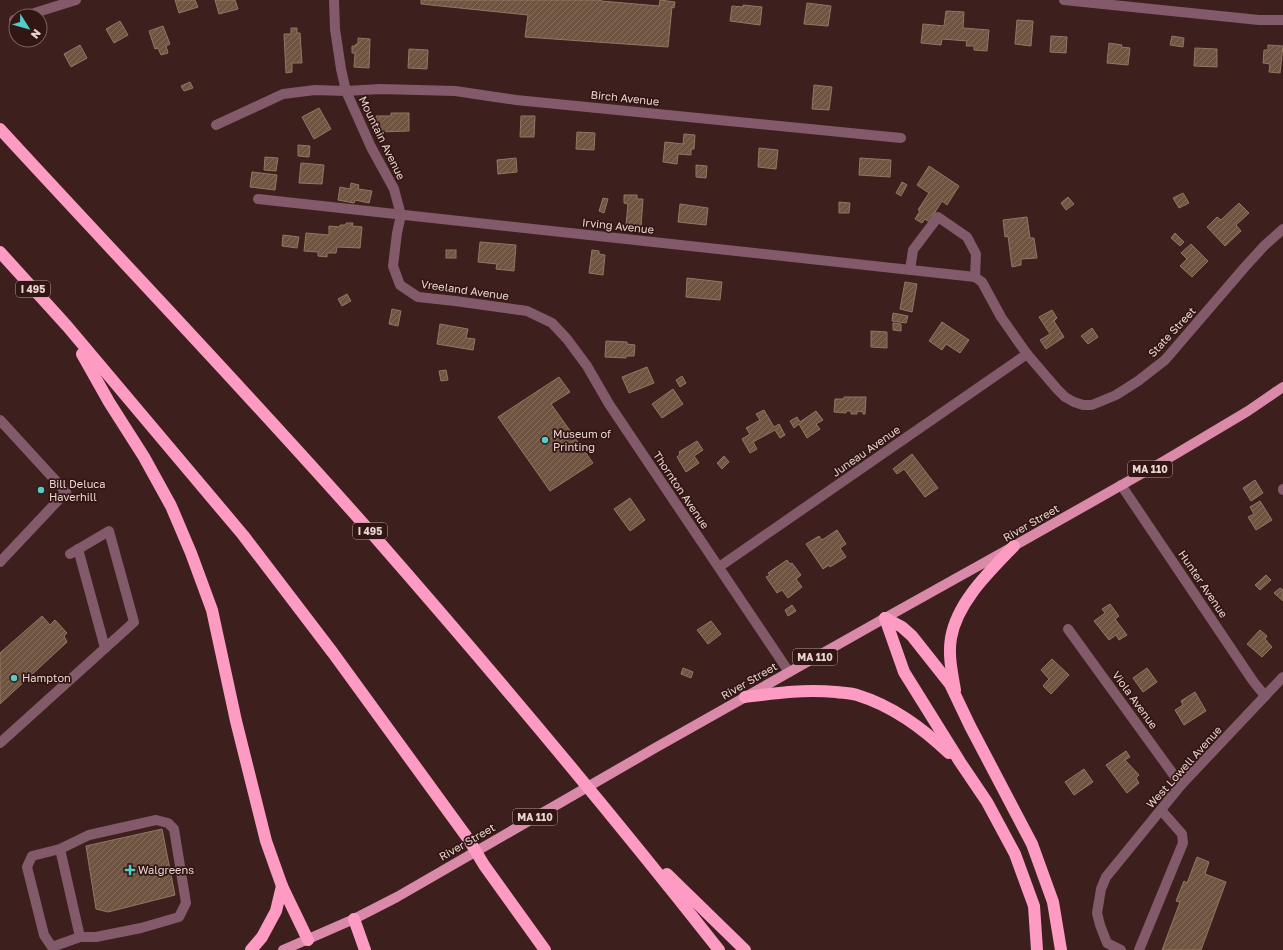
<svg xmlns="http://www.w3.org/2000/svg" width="1283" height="950" font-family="'Golos Text',sans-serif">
  <defs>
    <pattern id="building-hatch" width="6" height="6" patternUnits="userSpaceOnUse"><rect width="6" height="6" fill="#6f5541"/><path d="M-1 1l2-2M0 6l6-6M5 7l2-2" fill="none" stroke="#846d5b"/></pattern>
  </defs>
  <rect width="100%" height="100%" fill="#3d201d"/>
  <g fill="url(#building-hatch)" stroke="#927761">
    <polygon points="175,0 195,0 198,7 179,13"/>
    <polygon points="215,0 235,0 238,9 219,14"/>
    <polygon points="421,0 601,0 601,1 659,6 660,0 675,2 674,8 672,7 668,47 525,37 528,15 421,4"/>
    <polygon points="807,3 831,6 828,26 804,24"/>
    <polygon points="743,5 762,7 760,25 730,21 732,6 743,7"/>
    <polygon points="946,11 964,12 963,28 989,30 987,51 974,50 974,46 966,46 967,41 942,39 941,45 921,43 923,24 944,26"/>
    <polygon points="1017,20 1033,21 1031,46 1015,44"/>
    <polygon points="120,21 128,35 114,43 106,29"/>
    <polygon points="163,26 170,44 166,46 168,53 161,55 158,48 155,49 149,31"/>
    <polygon points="291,28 297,28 297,33 300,33 302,63 292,63 292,72 286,73 284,34 291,34"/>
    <polygon points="1051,36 1067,37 1066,53 1050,52"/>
    <polygon points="1172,36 1184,38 1183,47 1170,45"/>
    <polygon points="358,38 370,39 369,68 354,67 355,53 352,53 352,46 355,46 356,44 358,44"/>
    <polygon points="1109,43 1122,45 1121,47 1130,48 1128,65 1107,63"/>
    <polygon points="80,45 87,58 71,67 64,54"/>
    <polygon points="1268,45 1283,46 1280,73 1269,72 1270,64 1263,63 1264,50 1268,50"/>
    <polygon points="1195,48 1217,49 1217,67 1194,66"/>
    <polygon points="409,49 428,50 427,69 408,68"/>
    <polygon points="190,82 193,88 184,91 181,86"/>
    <polygon points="814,85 832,87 829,110 812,109"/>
    <polygon points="319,108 331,129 314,139 302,117"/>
    <polygon points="391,113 409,113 409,131 376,132 376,116 391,116"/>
    <polygon points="521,116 535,116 534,137 520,137"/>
    <polygon points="577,132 595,133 594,150 576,149"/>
    <polygon points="684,134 695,135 694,149 691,149 691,155 678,154 677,164 663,162 665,142 683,144"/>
    <polygon points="298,145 310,146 309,157 298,156"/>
    <polygon points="759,148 778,150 776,169 758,167"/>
    <polygon points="265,157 278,158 276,171 264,170"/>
    <polygon points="516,158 517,172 498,174 497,160"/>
    <polygon points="860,158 891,160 890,177 859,175"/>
    <polygon points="301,163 324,165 322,184 299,183"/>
    <polygon points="696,165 707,166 706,178 696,177"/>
    <polygon points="929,166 959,186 947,205 942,201 929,222 925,219 922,223 915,219 920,211 918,210 929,193 917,185"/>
    <polygon points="252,172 277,175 275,190 250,187"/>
    <polygon points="902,182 907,185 901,196 896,193"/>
    <polygon points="351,183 359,185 358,189 372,191 369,203 355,200 354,203 338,200 340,187 350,189"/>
    <polygon points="1183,193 1189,203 1179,208 1173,198"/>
    <polygon points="624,195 637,195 637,199 643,199 641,226 626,225 628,204 624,203"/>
    <polygon points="1068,197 1074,204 1066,210 1061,203"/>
    <polygon points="603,198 608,199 604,213 599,211"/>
    <polygon points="839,202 850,203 849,213 839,213"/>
    <polygon points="1239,203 1249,213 1236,225 1241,231 1225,246 1207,227 1217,217 1221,220"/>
    <polygon points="680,204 708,208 706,225 678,222"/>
    <polygon points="1027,217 1030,238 1034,238 1037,258 1021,259 1021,265 1012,267 1008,236 1005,237 1003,220"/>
    <polygon points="346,223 353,223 352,226 362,227 360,248 337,247 336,253 327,253 327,257 318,256 318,252 304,251 306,233 329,235 329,226 340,227 340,225 346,225"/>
    <polygon points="1175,233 1184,242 1180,246 1171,238"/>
    <polygon points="283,235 299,237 297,248 282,246"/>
    <polygon points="480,242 516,245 514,271 496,269 497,264 478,262"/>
    <polygon points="1191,244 1208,261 1192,277 1180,266 1187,259 1181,253"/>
    <rect x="446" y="250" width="10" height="8"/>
    <polygon points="592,250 599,251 599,254 605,255 603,275 589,273"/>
    <polygon points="687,278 722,282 720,300 686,297"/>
    <polygon points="905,282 917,284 912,312 900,309"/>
    <polygon points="347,294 351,301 342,306 338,299"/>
    <polygon points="392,309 401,311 398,326 389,324"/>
    <polygon points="1052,310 1057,318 1054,321 1064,337 1046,349 1040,340 1050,334 1039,317"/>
    <polygon points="893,313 908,316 906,323 892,321"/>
    <polygon points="942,322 969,340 960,353 946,344 942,350 929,341"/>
    <polygon points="893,323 901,324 901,331 893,330"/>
    <polygon points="440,324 468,329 466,338 475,339 473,350 437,344"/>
    <polygon points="1092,328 1098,337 1088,344 1081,336"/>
    <polygon points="871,331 887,332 887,348 871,347"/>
    <polygon points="606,341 627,342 627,344 635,345 634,356 626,356 626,358 605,357"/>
    <polygon points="647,367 654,383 629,393 622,377"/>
    <polygon points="446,370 448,380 441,381 439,371"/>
    <polygon points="682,376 686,383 680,387 676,380"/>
    <polygon points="559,377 570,392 551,404 593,463 550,491 498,417"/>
    <polygon points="673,389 683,404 662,418 652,404"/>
    <polygon points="844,397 866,397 865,414 863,414 863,412 857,411 857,414 851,414 851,411 846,411 846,413 834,412 835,399 844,399"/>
    <polygon points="764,410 774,427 779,424 785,435 780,438 775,430 753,442 757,449 750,453 742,439 750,434 746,428 760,420 756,414"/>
    <polygon points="816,411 823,420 816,424 820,429 807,438 799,424 794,428 790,421 797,417 800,422"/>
    <polygon points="697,441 703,450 694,456 699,463 686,472 677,457 680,454 679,452"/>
    <polygon points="912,454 938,488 925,497 904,469 897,474 893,469"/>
    <polygon points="724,456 729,462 722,469 717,463"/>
    <polygon points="1255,480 1263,493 1251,501 1243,488"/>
    <polygon points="630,498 645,520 630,531 614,509"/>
    <polygon points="1260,501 1272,520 1256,530 1248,517 1254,514 1250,507"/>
    <polygon points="837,530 846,544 840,548 846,557 830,567 829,565 823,569 806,544 819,536 822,540"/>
    <polygon points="787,560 790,564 792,563 801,575 796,579 802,587 788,598 782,590 777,593 766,577 770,575 768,573"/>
    <polygon points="1266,575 1271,580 1260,590 1255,585"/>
    <polygon points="1280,588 1283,590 1283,601 1274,593"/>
    <polygon points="1110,604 1119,616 1115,619 1127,635 1119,640 1116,635 1109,640 1094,621 1105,613 1102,609"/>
    <polygon points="792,605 796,611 788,616 785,610"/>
    <polygon points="42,616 50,625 55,620 67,633 64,636 67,642 0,704 0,653"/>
    <polygon points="711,621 721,634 708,644 697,630"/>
    <polygon points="1260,630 1267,636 1265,639 1272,647 1262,657 1247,644"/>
    <polygon points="1052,659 1069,675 1051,694 1043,686 1049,679 1041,670"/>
    <polygon points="683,668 693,672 691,678 681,674"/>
    <polygon points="1147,668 1157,682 1143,692 1133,678"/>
    <polygon points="1195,692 1206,711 1184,725 1175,710 1183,705 1181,701"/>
    <polygon points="1126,751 1130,757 1125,760 1139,775 1136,778 1139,783 1127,793 1106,765"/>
    <polygon points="1084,769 1093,782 1074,795 1065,782"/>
    <polygon points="162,829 175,895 108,912 96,909 86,846"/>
    <polygon points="1197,857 1209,862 1205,874 1226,882 1201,950 1162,950 1180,902 1176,901 1184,881 1187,883"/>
  </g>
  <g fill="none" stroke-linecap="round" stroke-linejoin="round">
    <g stroke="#825a69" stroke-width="10">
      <polyline points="334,0 335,29 341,69 346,91 371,147 394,189 401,215 397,233 393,266 400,285 418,297 455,301 527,311 552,323 567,339 587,366 609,404 789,672"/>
      <polyline points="1064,0 1259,20 1283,20"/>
      <polyline points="25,16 76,0"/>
      <polyline points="14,20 16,19"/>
      <polyline points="216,125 283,94 315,90 346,91 380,89 455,91 516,100 901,138"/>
      <polyline points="258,199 975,277 982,282 1001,317 1027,354 1057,389 1065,397 1074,402 1083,405 1092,405 1116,395 1138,381 1165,360 1244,268 1264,246 1283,229"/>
      <polyline points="910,270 913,250 938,217 967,237 976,254 975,277"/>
      <polyline points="0,420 66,492 0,562"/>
      <polyline points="1121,485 1253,681 1265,696"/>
      <polyline points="1283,489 1283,490"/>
      <polyline points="78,549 105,648"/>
      <polyline points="719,567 1027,354"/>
      <polyline points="1068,629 1181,785"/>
      <polyline points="0,743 134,622 109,531 70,554"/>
      <polyline points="60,849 89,835 156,820 168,823 174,829 186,903 179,917 141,928 96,937 80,937 52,947 44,935 27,867 32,856 60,849 80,937"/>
      <polyline points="1121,950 1107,943 1100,925 1097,913 1101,889 1106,877 1181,785 1283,677"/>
      <polyline points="1139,950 1183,843 1182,834 1161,810"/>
    </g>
    <polyline stroke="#da89a9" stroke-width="10" points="283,950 354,919 397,897 655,748 885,618 1014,546 1164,461 1248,411 1283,387"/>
    <g stroke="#fd9bc3" stroke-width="12">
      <path d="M 0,129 C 125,265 253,398 375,537 C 493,672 608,809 719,950"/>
      <polyline points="0,252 67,326 243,535 333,653 469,840 484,865 545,950"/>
      <polyline points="82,354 109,402 144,457 171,506 191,553 212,610 236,721 266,841 282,886 308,940"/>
      <polyline points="885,618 902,627 912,636 950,684 970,726 1032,844 1053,902 1061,950"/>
      <polyline points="885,618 904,672 960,762 987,802 1015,854 1034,906 1037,950"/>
      <path d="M 955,690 C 952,673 948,655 951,638 C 957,602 990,571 1014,546"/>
      <path d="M 745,697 C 776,693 804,689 836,692 C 843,693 851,693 857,695 C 893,706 922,728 949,753"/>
      <polyline points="667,874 745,950"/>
      <polyline points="354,919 365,950"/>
      <polyline points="251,950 262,937 276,911 282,886"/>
    </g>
  </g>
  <g fill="#54cdc7" stroke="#321613" stroke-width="1.5">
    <circle cx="545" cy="440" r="4"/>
    <circle cx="41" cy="490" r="4"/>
    <circle cx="14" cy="678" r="4"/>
    <path d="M128 864h4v4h4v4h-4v4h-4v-4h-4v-4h4z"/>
  </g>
  <g text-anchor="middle" stroke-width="3.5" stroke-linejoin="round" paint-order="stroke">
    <g fill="#321613" stroke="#b19b98" stroke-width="1">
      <rect x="16" y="281" width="34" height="16" rx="3"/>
      <rect x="1128" y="461" width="44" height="16" rx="3"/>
      <rect x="353" y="523" width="34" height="16" rx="3"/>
      <rect x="793" y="649" width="44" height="16" rx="3"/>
      <rect x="513" y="809" width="44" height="16" rx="3"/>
    </g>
    <g font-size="10" font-weight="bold" fill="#e8d4d1">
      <text x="33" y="293">I 495</text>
      <text x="1150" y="473">MA 110</text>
      <text x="370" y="535">I 495</text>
      <text x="815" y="661">MA 110</text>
      <text x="535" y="821">MA 110</text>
    </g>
    <g font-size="11" fill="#e8d4d1" stroke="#321613">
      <text transform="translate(625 98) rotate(6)" y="4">Birch Avenue</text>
      <text transform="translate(382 138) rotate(64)" y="4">Mountain Avenue</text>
      <text transform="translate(618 226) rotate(6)" y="4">Irving Avenue</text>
      <text transform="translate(465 290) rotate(8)" y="4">Vreeland Avenue</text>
      <text transform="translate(1172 332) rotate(-47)" y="4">State Street</text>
      <text transform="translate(866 451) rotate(-35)" y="4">Juneau Avenue</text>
      <text transform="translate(681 490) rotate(56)" y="4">Thornton Avenue</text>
      <text transform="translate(1031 523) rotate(-30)" y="4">River Street</text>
      <text transform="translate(1203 584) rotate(56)" y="4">Hunter Avenue</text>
      <text transform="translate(749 681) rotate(-30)" y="4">River Street</text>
      <text transform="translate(1135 700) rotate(54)" y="4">Viola Avenue</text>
      <text transform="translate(1184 767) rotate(-48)" y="4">West Lowell Avenue</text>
      <text transform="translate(467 842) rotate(-30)" y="4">River Street</text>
    </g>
    <g font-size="11" fill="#e8d4d1" stroke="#321613" text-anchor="start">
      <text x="553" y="438">Museum of<tspan x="553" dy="13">Printing</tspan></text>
      <text x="49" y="488">Bill Deluca<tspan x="49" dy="13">Haverhill</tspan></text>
      <text x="22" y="682">Hampton</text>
      <text x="138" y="874">Walgreens</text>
    </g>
  </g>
  <g transform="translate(28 28) rotate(127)"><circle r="19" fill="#321613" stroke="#7b625f"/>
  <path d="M0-3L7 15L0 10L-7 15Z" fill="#54cdc7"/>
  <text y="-6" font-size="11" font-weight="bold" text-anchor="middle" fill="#e8d4d1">N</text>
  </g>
</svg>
